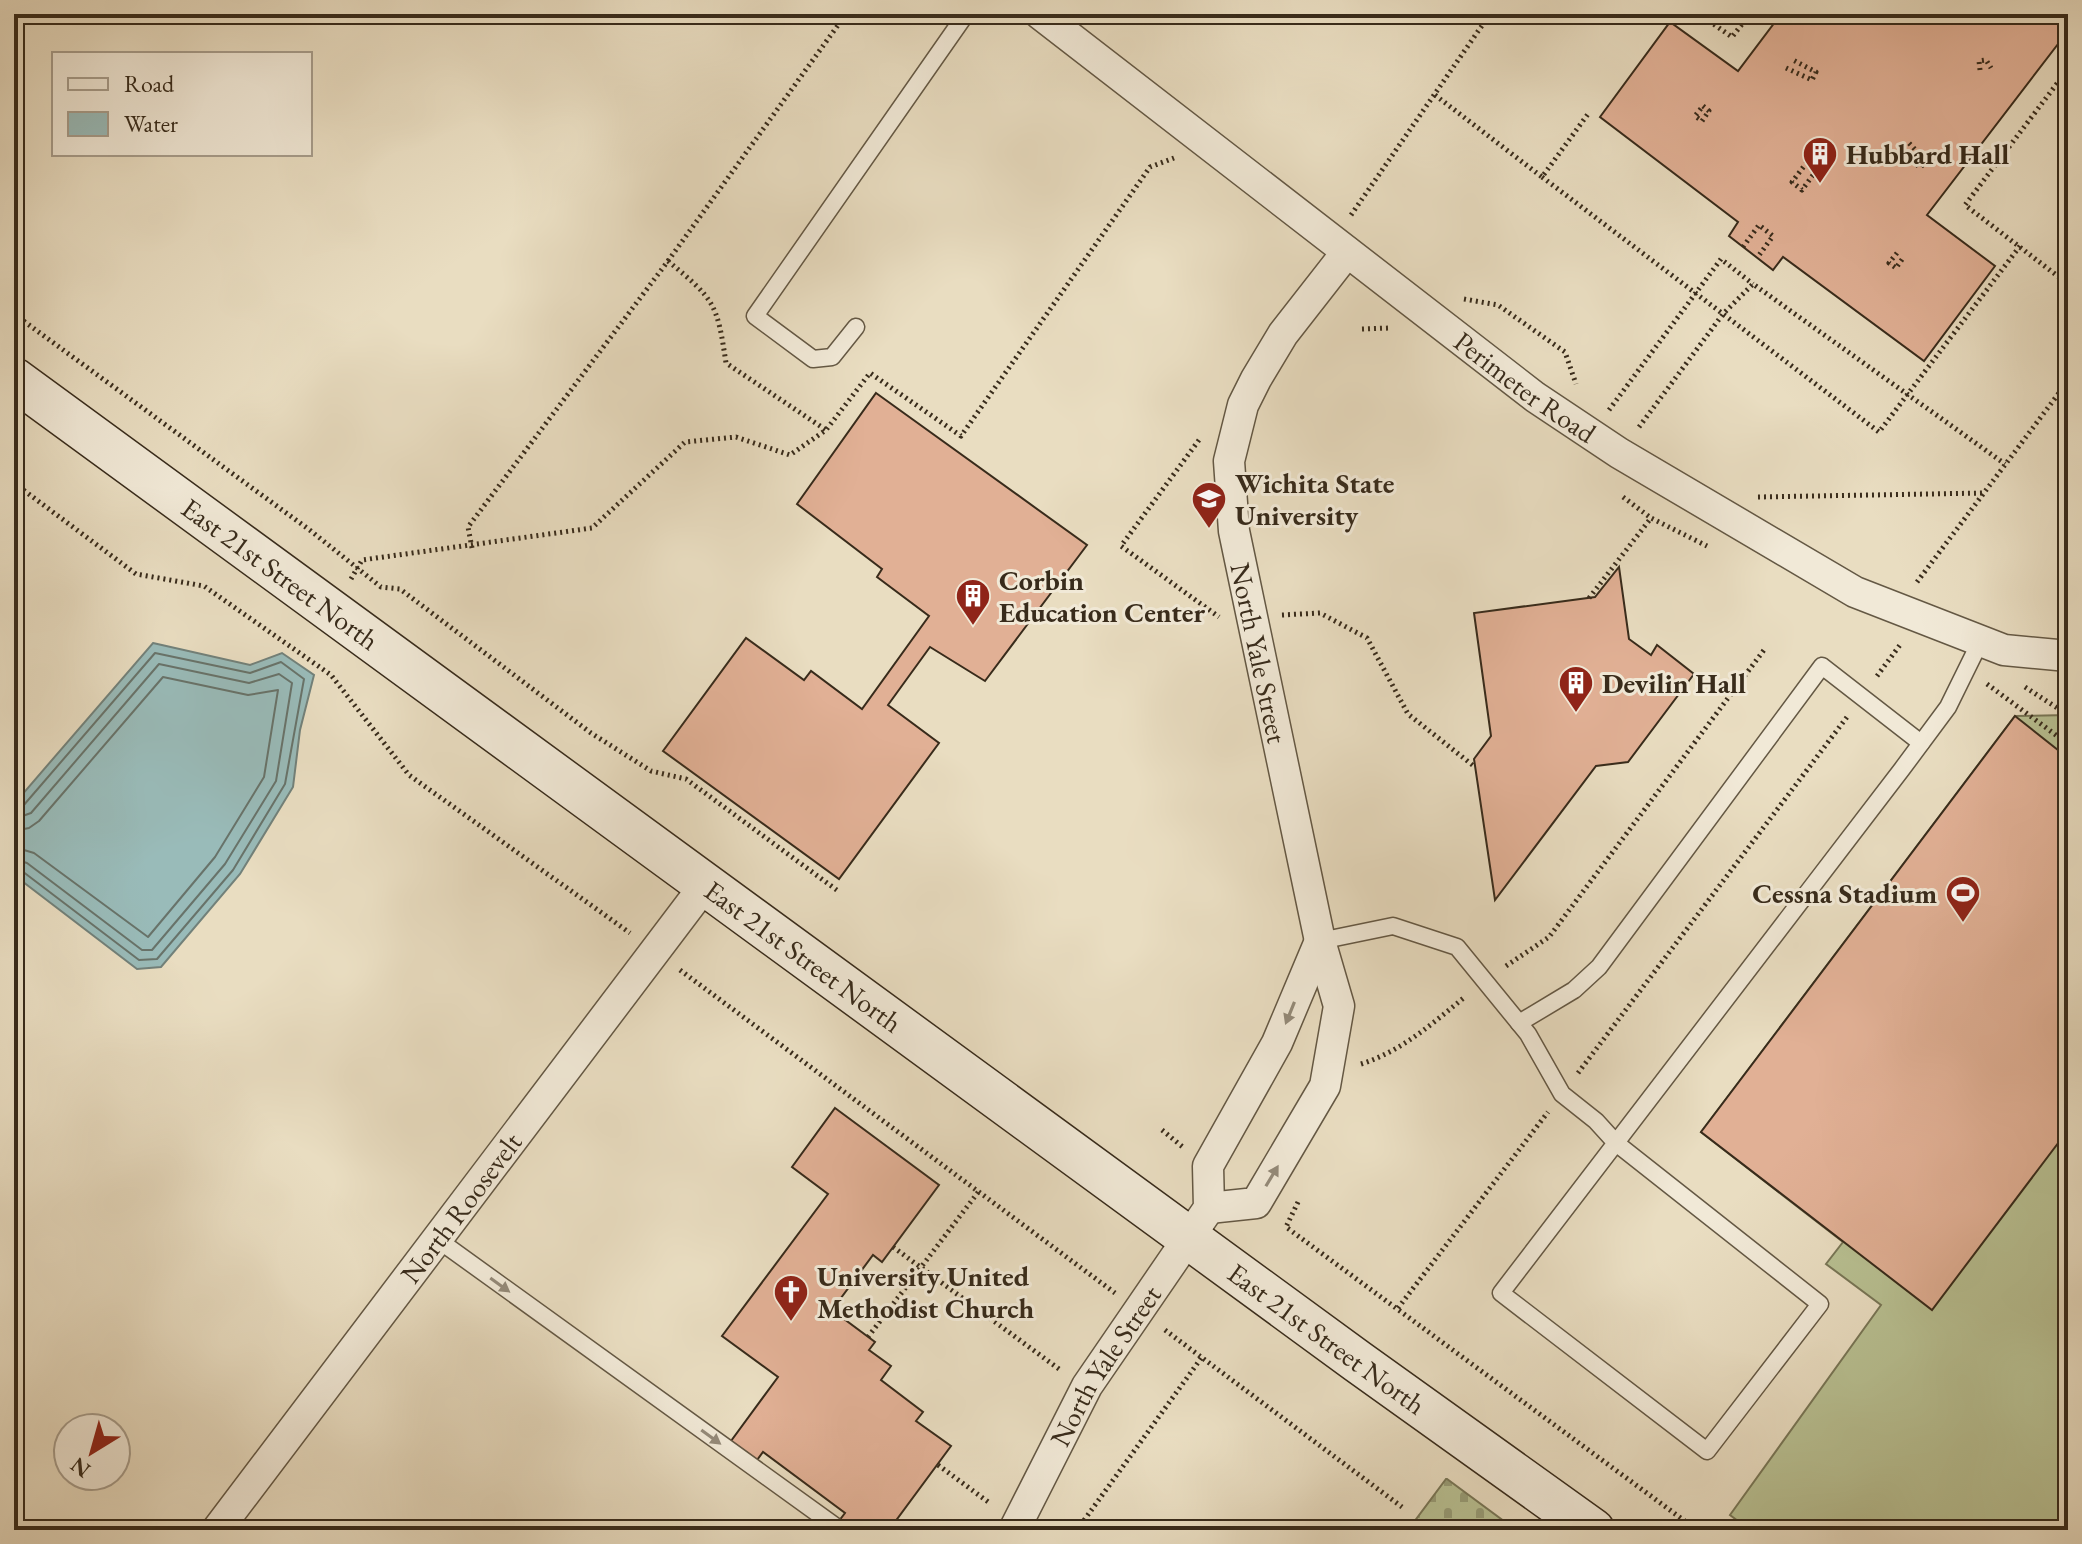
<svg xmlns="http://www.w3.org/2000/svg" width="2082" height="1544" font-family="'EB Garamond',serif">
  <defs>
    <pattern id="cemetery-stones" width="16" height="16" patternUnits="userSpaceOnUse" patternTransform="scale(2)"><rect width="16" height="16" fill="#b8c092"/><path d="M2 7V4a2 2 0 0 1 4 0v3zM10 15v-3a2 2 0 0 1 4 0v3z" fill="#979c76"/></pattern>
  </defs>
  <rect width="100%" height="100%" fill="#e9ddc1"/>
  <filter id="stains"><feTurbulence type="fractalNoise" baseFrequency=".0025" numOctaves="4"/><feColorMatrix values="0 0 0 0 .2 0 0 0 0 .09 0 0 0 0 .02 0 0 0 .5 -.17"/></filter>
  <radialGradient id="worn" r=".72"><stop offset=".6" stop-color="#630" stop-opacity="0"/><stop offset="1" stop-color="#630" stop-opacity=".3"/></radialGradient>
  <polygon fill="url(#cemetery-stones)" stroke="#787656" stroke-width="2" points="1446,1479 1447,1479 1516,1530 1408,1530"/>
  <polygon fill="#b8c092" stroke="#787656" stroke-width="2" points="2068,715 2068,1530 1750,1530 1730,1515 1881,1305 1826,1264 1843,1242 1701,1132 2015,716"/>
  <polygon fill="#99bbb9" stroke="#72817a" stroke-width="2" points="153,643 250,665 282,653 314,675 300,730 293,787 240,874 161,967 137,969 14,875 14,804"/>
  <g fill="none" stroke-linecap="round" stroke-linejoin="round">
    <g stroke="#68736a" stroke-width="2">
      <polyline points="14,809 23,806 155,653 250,673 281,662 304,679 285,784 233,870 157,959 139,960 22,871 14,870"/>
      <polyline points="14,819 31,813 159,664 249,683 279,674 292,683 276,781 225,864 152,950 142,950 27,863 14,859"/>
      <polyline points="14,831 29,828 39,821 163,677 248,695 278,690 264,777 215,857 148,937 34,853 14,847"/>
    </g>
  </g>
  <g fill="#e1b095" stroke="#382b1b" stroke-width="2">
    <polygon points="1781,14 2068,14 2068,31 1927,215 1995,266 1924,361 1783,257 1773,270 1729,236 1738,222 1600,117 1670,22 1738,71"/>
    <polygon points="876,393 1087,545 985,681 930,647 888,705 939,743 839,879 663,751 746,638 804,680 811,671 862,709 929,616 877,577 882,569 797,504"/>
    <polygon points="1619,567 1629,639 1651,655 1657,645 1694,674 1628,762 1596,766 1495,900 1474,759 1491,736 1474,613 1595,597"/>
    <polygon points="2015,716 2068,758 2068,1130 1932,1310 1701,1132"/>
    <polygon points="835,1108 939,1185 882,1262 873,1255 832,1310 875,1342 869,1350 891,1366 881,1380 923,1412 916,1421 951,1446 889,1530 832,1530 845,1513 763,1452 757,1460 731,1441 778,1377 722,1336 828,1194 792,1167"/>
  </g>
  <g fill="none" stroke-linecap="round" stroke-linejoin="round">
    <defs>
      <g id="service">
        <polyline points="856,327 832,357 813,359 755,316 966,14"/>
        <path d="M 1320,941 L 1393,926 L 1457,947 L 1528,1034 L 1562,1094 L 1596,1121 L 1616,1143 L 1820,1304 L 1707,1451 L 1501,1293 C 1635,1119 1768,944 1902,769 L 1948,707 L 1980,642"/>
        <polyline points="1519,1023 1574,990 1599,967 1822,666 1921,743"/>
        <polyline points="437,1239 835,1526"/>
      </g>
      <g id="minor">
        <path id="s1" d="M 1040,14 L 1535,397 L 1619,453 L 1855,592 L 2004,650 L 2068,656"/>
        <polyline points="1209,1208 1256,1203 1325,1086 1339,1006 1320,941 1234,531 1229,461 1243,405 1256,379 1283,334 1347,252"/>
        <path id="s2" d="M 217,1530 L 705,885"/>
        <path id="s3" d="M 1014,1530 L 1087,1386 L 1209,1208 L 1208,1166 L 1277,1043 L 1320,941"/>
      </g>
      <g id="secondary">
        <path id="s4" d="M 14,379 L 1357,1361 L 1593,1530"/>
      </g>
    </defs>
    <use href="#service" stroke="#645844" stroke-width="19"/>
    <use href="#minor" stroke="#645844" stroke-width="33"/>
    <use href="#secondary" stroke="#382b1b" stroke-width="45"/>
    <g stroke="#382b1b" stroke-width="5" stroke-dasharray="2 4" stroke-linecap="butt">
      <polyline points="1699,14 1732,37 1750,14"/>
      <polyline points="1786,68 1812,80 1816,72 1793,60"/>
      <polyline points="2068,69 1965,205 2068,284"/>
      <polyline points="1980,70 1979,61 1986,60 1991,68"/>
      <polyline points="1435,95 1542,177 1588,114"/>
      <polygon points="1703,106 1709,111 1702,121 1695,116"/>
      <polyline points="1901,147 1920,168 1926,161 1908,142"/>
      <polygon points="1817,149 1827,156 1802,190 1792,182"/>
      <polyline points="1542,177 1879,432 2020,246"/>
      <polyline points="1351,215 1490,14"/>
      <polyline points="1743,247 1759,225 1773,236 1757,258"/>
      <polyline points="1897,253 1889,263 1896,268 1903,258"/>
      <polyline points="668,261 846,14"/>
      <polyline points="1464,299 1498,305 1565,352 1576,384"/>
      <polyline points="14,314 311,531 381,587 400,589 591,733 651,771 686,779 838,891"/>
      <polyline points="1362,329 1390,328"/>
      <polyline points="1609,410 1721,259 1753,284"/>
      <polyline points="1639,427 1723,314 1753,284 2005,464"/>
      <polyline points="1199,440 1121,546 1219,617"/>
      <polyline points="14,483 136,574 204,586 331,675 409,775 630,933"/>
      <polyline points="1623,497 1651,518"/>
      <polyline points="1758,497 1984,493"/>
      <path d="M 472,548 L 468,527 L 668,261 C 715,300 717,303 726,363 L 826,430"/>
      <polyline points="351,579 362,560 592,528 685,442 736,437 790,455 826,430 870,373 961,436 1150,167 1174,158"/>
      <polyline points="1917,582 2068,381"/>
      <polyline points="1589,598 1651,518 1707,546"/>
      <polyline points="1282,615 1320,613 1367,638 1408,714 1475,767"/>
      <polyline points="1877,676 1900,645"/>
      <polyline points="1987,684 2068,744"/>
      <polyline points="2025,687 2068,715"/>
      <polyline points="1506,966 1549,937 1764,650"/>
      <polyline points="680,970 1115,1293"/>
      <path d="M 1361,1064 C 1402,1051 1433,1023 1466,996"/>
      <polyline points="1578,1073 1847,717"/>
      <polyline points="1162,1130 1184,1148"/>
      <polyline points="1298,1202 1286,1227 1697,1530"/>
      <polyline points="893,1247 1059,1369"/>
      <polyline points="1398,1308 1548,1112"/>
      <polyline points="1165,1330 1402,1507"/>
      <polyline points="868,1337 979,1191"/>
      <polyline points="938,1465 991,1504"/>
      <polyline points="1077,1530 1202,1357"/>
    </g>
    <use href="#service" stroke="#f1e9d7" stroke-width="16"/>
    <use href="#minor" stroke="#f1e9d7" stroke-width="30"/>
    <use href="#secondary" stroke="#f1e9d7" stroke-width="42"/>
  </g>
  <defs><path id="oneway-solid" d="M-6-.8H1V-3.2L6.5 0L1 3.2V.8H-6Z" transform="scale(2)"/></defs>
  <g fill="#948a79">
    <use href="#oneway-solid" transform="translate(1290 1013) rotate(112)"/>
    <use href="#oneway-solid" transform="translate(1272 1176) rotate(-59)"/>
    <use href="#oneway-solid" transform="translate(500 1285) rotate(36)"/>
    <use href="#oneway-solid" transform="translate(711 1437) rotate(36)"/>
  </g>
  <defs>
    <symbol id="building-pin" viewBox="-11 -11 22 30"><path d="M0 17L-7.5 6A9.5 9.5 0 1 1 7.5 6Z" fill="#8f2418" stroke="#f1e9d7"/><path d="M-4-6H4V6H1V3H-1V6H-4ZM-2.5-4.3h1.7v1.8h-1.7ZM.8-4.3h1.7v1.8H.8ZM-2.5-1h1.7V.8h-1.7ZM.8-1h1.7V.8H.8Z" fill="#fff"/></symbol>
    <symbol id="university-pin" viewBox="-11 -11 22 30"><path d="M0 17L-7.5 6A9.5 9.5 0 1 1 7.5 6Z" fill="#8f2418" stroke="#f1e9d7"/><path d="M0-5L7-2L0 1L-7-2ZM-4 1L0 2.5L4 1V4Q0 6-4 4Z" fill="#fff"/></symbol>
    <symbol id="stadium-pin" viewBox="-11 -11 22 30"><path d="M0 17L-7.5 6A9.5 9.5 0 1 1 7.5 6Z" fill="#8f2418" stroke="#f1e9d7"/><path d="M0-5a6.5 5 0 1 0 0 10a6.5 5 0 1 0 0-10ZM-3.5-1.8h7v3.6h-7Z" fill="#fff"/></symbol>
    <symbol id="church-pin" viewBox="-11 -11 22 30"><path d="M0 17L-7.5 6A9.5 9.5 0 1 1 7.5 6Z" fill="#8f2418" stroke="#f1e9d7"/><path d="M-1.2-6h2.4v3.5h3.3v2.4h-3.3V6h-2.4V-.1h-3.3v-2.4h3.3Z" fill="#fff"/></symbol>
  </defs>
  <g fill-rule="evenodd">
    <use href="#building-pin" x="1800" y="134" width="40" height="54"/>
    <use href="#university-pin" x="1189" y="479" width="40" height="54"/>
    <use href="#building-pin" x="953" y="576" width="40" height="54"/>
    <use href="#building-pin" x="1556" y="663" width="40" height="54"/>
    <use href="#stadium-pin" x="1943" y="873" width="40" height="54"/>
    <use href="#church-pin" x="771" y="1272" width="40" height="54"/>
  </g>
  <g text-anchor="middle" stroke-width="6" stroke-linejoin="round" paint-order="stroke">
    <g font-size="28" font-weight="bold" fill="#382b1b" stroke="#f1e9d7" text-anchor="start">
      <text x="1846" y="164">Hubbard Hall</text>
      <text x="1235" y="493">Wichita State<tspan x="1235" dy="32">University</tspan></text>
      <text x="999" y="590">Corbin<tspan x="999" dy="32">Education Center</tspan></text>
      <text x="1602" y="693">Devilin Hall</text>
      <text x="1937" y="903" text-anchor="end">Cessna Stadium</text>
      <text x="817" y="1286">University United<tspan x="817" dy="32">Methodist Church</tspan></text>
    </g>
    <g font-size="28" fill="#382b1b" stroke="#f1e9d7">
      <text dy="10" stroke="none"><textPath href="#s1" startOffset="612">Perimeter Road</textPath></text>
      <text dy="10" stroke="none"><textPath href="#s4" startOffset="330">East 21st Street North</textPath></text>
      <text transform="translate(1259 653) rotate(78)" y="10">North Yale Street</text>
      <text dy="10" stroke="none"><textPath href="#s4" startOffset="978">East 21st Street North</textPath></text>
      <text dy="10" stroke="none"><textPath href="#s2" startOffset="404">North Roosevelt</textPath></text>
      <text dy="10" stroke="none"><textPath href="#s4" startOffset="1626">East 21st Street North</textPath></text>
      <text dy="10" stroke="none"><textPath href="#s3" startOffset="188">North Yale Street</textPath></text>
    </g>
  </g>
  <rect width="2082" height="1544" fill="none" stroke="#e9ddc1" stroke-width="48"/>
  <rect x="16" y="16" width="2050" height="1512" fill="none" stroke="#382b1b" stroke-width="4"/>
  <rect x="24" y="24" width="2034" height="1496" fill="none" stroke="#382b1b" stroke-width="2"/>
  <rect x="52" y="52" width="260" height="104" fill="#f1e9d7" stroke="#a79d8c" stroke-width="2"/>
  <rect x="68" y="78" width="40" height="12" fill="#f1e9d7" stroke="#a79d8c" stroke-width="2"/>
  <text x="124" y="92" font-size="24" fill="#382b1b">Road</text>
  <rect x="68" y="112" width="40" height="24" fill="#99bbb9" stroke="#a79d8c" stroke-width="2"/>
  <text x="124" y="132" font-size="24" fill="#382b1b">Water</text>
  <g transform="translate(92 1452) rotate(217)"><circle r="38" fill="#f1e9d7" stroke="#a79d8c" stroke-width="2"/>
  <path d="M0-6L14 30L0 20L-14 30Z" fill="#8f2418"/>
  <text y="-12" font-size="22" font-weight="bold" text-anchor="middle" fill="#382b1b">N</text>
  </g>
  <rect width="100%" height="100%" filter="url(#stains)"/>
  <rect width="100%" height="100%" fill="url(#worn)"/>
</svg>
